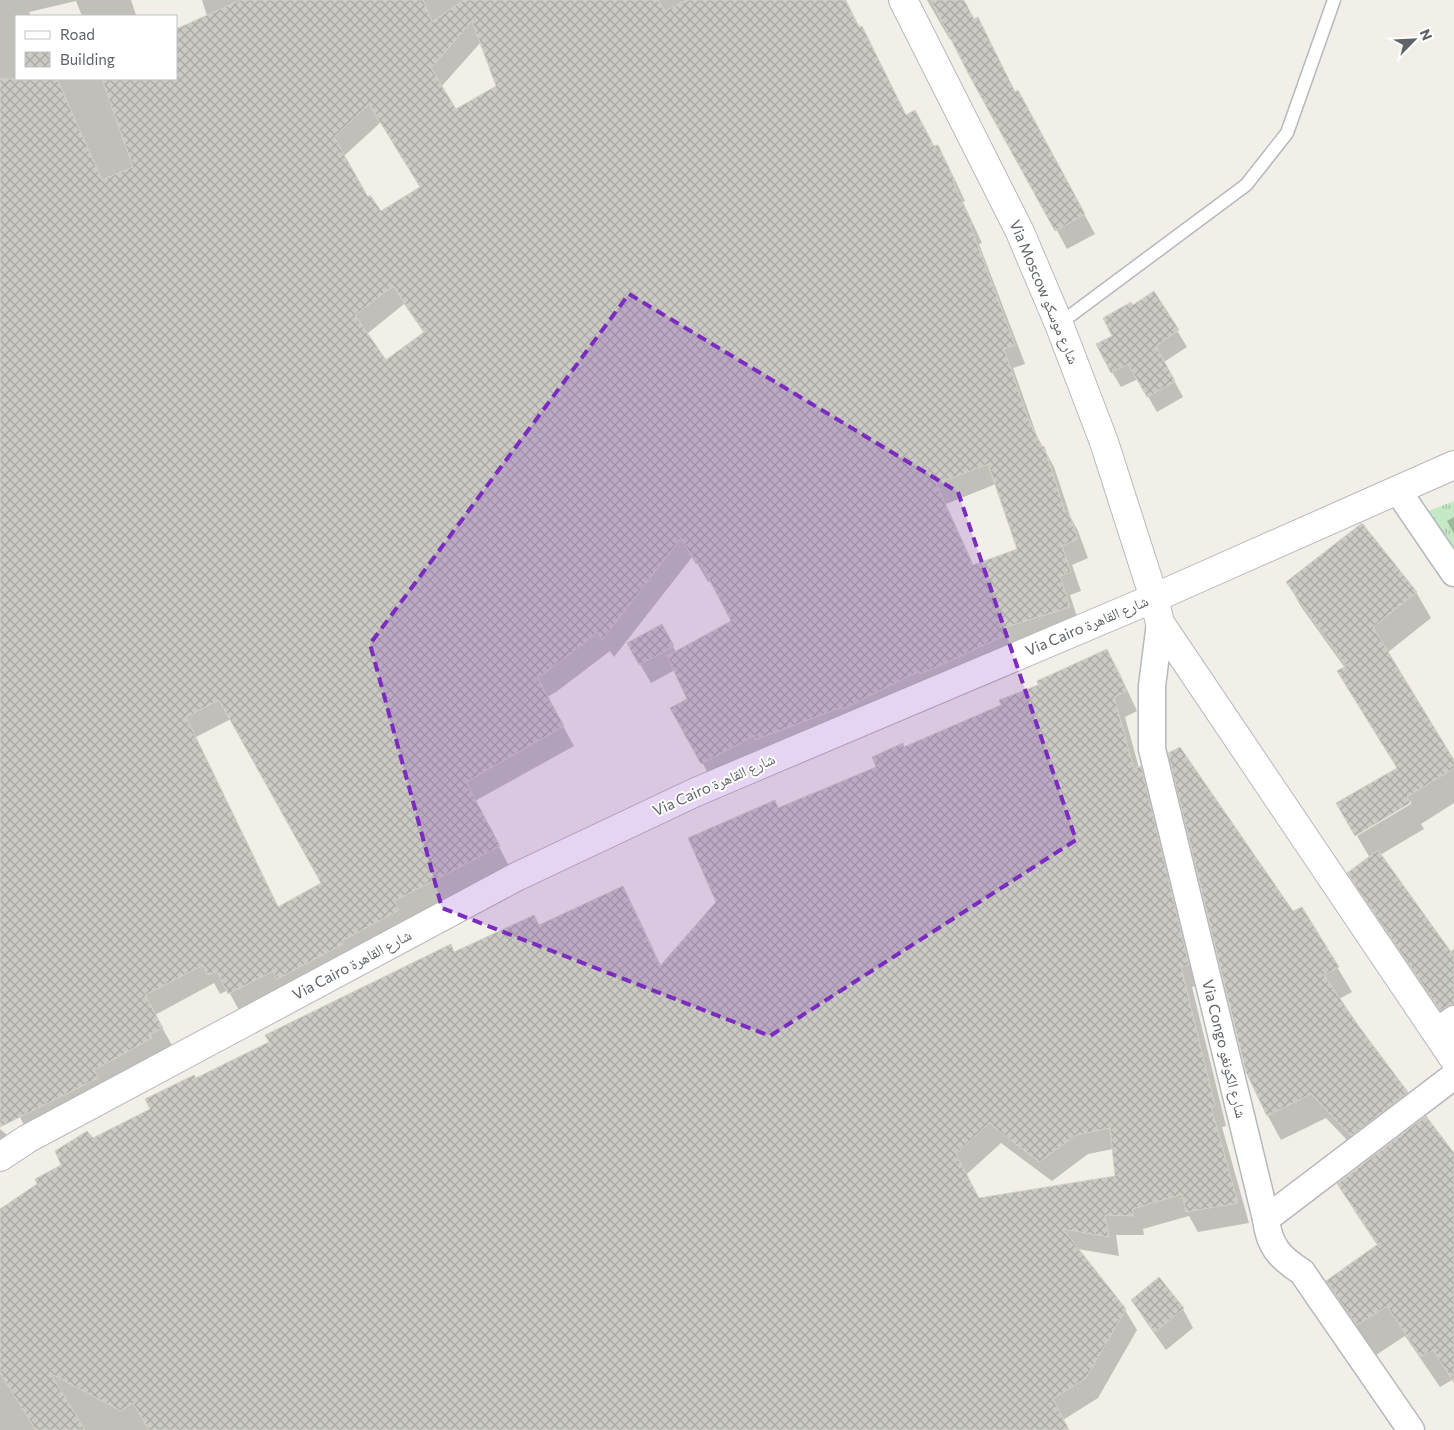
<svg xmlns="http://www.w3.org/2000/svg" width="1454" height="1430" font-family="Commissioner,'Noto Naskh Arabic',sans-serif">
  <defs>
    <pattern id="park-tufts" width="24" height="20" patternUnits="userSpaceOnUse" patternTransform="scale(1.25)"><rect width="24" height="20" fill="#c5e8c5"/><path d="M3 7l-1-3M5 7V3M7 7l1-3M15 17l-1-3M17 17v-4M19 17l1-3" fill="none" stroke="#a3c0a4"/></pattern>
    <pattern id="building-cross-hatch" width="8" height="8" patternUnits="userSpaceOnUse" patternTransform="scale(1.25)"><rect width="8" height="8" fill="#cccac5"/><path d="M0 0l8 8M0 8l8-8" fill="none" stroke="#a9a8a4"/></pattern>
  </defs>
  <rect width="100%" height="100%" fill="#f1efe8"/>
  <polygon fill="url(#park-tufts)" points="1454,501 1454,553 1426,512"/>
  <g fill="#0003" fill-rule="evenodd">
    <path d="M 0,0 L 131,0 L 136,15 L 133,16 L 82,16 L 76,1 L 29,12 L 31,16 L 16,16 L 16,79 L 100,80 L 176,79 L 207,16 L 202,0 L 846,0 L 860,28 L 861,28 L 872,47 L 906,116 L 934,148 L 937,146 L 948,165 L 965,201 L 963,202 L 982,243 L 979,244 L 1025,364 L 1013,368 L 1037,436 L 1054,467 L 1071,518 L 1078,531 L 1088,558 L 1072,565 L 1081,591 L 1070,595 L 1080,626 L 713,782 L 672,708 L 689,699 L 675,670 L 651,683 L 640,664 L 661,626 L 676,652 L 733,622 L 711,581 L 708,582 L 693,556 L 614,657 L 610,651 L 556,692 L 547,697 L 574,746 L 475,801 L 509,866 L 404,921 L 409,930 L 240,1012 L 228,990 L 220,994 L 214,983 L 155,1015 L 173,1047 L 30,1137 L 0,1078 ZM 481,42 L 498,87 L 456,111 L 441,87 ZM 381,122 L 421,188 L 381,212 L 368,198 L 344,156 ZM 404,304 L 424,333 L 385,361 L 367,334 ZM 996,484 L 1019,550 L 974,566 L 946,504 ZM 231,719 L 322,884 L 279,908 L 196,737 Z"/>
    <polygon points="927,0 963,0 974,21 978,19 1016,93 1028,111 1095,234 1067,249 952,39 950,40"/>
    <polygon points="1154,293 1187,347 1164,362 1183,397 1157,412 1138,379 1121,387 1112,372 1114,336 1133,307"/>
    <polygon points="1454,517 1454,534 1447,521"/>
    <polygon points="1287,582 1416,592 1431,618 1387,653 1454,763 1454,803 1421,824 1424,829 1380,855 1450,952 1454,949 1454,1033 1365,901 1349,873 1370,858 1357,836 1411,804 1411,801 1355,834 1398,769 1345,668 1302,608"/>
    <path d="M 1107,650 L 1118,670 L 1137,711 L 1125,717 L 1139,768 L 1140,768 L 1152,787 L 1199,985 L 1192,987 L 1226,1126 L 1222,1127 L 1249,1223 L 1198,1232 L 1189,1216 L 1143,1229 L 1144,1235 L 1116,1235 L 1119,1256 L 1078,1249 L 1125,1310 L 1137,1330 L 1098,1398 L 1063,1420 L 1069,1430 L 0,1430 L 0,1210 L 49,1177 L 93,1139 L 152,1109 L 195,1080 L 454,953 L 539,926 L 622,888 L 634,908 L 661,966 L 717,903 L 774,801 L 779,809 L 877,768 L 904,748 L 1002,706 ZM 1001,1143 L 1052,1181 L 1088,1154 L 1113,1149 L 1116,1177 L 979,1199 L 966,1175 Z"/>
    <polygon points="1302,908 1352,992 1339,999 1407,1093 1421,1117 1365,1159 1326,1118 1281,1140 1268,1116 1247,1072 1292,913"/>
    <polygon points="0,1129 6,1134 17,1153 0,1166"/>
    <polygon points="1454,1156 1454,1383 1452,1380 1440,1387 1405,1336 1376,1355 1346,1312 1328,1281 1378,1246 1357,1215 1339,1184"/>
    <polygon points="1133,1300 1183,1309 1193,1328 1166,1350 1144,1319"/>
  </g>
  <g fill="url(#building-cross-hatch)" stroke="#d6d1c6" fill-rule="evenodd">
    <path d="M 241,0 L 423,0 L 432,22 L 464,0 L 658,0 L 665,11 L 687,0 L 845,0 L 859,27 L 862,26 L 906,115 L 915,110 L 934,146 L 938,145 L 955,181 L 953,182 L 972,223 L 970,225 L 1015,345 L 1004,349 L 1027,416 L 1042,447 L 1044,446 L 1065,512 L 1068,511 L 1078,539 L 1062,546 L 1071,572 L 1060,576 L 1070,607 L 1006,627 L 1010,633 L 941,665 L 920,674 L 919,671 L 843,709 L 842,707 L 755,740 L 755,735 L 701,764 L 670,708 L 687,699 L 667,656 L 731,621 L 700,562 L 696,564 L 681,538 L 602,640 L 598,632 L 545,673 L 537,677 L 564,726 L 466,782 L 500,846 L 394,901 L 399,910 L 342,941 L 343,944 L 277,979 L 273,971 L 228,994 L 217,971 L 208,975 L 203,965 L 145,995 L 163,1028 L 150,1034 L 152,1038 L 94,1070 L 98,1078 L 0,1127 L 0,79 L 57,79 L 102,180 L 133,167 L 102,79 L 176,79 L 176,29 ZM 472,21 L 496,86 L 456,109 L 431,68 ZM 369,104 L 420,187 L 381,211 L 370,195 L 368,197 L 334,137 ZM 393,286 L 424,332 L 386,360 L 355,315 ZM 988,464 L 1017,549 L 973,565 L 936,484 ZM 219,700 L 321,883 L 278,907 L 186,717 Z"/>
    <polygon points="931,0 964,0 974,19 978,17 1015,92 1018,90 1085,214 1055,231 969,75"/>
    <polygon points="1154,291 1179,330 1156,346 1175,381 1147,397 1128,364 1111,373 1096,344 1112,336 1103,318 1131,302 1133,305"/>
    <polygon points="1362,523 1417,592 1373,627 1454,760 1454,768 1407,797 1410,803 1355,836 1336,803 1397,768 1337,671 1346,666 1286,582"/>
    <polygon points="662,624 674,646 639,665 627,643"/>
    <path d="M 1107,649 L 1127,691 L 1114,697 L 1134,769 L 1141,766 L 1189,965 L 1181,967 L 1215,1106 L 1211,1107 L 1238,1203 L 1186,1212 L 1182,1194 L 1133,1209 L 1133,1216 L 1105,1215 L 1109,1237 L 1063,1229 L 1126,1309 L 1086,1378 L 1053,1399 L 1069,1430 L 149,1430 L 133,1403 L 121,1411 L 50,1373 L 85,1430 L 36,1430 L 0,1373 L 0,1209 L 37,1184 L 35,1179 L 61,1165 L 55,1151 L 87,1131 L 93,1138 L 150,1109 L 145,1099 L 194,1075 L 196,1078 L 269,1042 L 265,1035 L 451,944 L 454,952 L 534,915 L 539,925 L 623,886 L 660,966 L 716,902 L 688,838 L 775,800 L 778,808 L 876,767 L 872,757 L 903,743 L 904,747 L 1001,705 L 999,700 L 1038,685 L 1037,681 ZM 989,1123 L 1039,1162 L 1076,1135 L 1110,1128 L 1115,1176 L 979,1198 L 956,1154 Z"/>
    <polygon points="1180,747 1293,911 1302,907 1339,967 1324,975 1360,1028 1408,1092 1351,1136 1311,1094 1267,1116 1246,1072 1168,753"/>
    <polygon points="1378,850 1454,956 1454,1004 1446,1007 1440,1010 1347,873"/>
    <polygon points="1426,1116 1454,1153 1454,1383 1433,1350 1421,1357 1387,1306 1357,1325 1326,1281 1378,1244 1337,1184"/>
    <polygon points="1159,1277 1184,1308 1155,1332 1131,1300"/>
  </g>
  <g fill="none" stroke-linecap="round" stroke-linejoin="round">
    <defs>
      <polyline id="service" points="1059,324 1246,185 1287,133 1334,0"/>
      <g id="minor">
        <polyline points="1398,491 1454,573"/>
        <path d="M 1160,623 L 1152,686 L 1152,749 L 1266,1219 C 1269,1246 1279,1257 1302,1272 L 1411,1430"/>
        <polyline points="1436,1032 1454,1019"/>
        <polyline points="1266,1219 1454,1076"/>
      </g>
      <polyline id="tertiary" points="0,1157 27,1139 516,877 696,792 1154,598 1454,465"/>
      <polyline id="secondary" points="903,0 1020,232 1059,324 1104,442 1154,598 1160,623 1454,1059"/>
    </defs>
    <use href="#service" stroke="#b5b8bc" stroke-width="15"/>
    <use href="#minor" stroke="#b5b8bc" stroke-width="29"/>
    <use href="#tertiary" stroke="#b5b8bc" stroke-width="30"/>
    <use href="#secondary" stroke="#b6babf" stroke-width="30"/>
    <use href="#service" stroke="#fff" stroke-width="12"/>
    <use href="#minor" stroke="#fff" stroke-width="26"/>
    <use href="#tertiary" stroke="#fff" stroke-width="28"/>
    <use href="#secondary" stroke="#fff" stroke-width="28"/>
  </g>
  <path fill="#7b2cbf" fill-opacity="0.2" stroke="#7b2cbf" stroke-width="4" stroke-dasharray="10 6" stroke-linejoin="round" d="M 629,294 L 958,492 L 1076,840 L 770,1036 L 442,908 L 370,644 Z"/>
  <g text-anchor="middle" stroke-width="4" stroke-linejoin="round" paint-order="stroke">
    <g font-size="15" fill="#5f6368" stroke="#fff">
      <text transform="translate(1044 292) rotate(67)" y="5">Via Moscow شارع موسكو</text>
      <text transform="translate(1087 626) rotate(-23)" y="5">Via Cairo شارع القاهرة</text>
      <text transform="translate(714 785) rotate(-24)" y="5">Via Cairo شارع القاهرة</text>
      <text transform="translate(352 965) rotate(-28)" y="5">Via Cairo شارع القاهرة</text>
      <text transform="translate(1224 1049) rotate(76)" y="5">Via Congo شارع الكونغو</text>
    </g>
  </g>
  <rect x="15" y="15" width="162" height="65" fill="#ffffff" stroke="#bfc1c3"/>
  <rect x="25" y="31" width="25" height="8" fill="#ffffff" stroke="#bfc1c3"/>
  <text x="60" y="40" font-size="15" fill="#5f6368">Road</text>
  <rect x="25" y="52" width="25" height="15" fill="url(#building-cross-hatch)" stroke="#bfc1c3"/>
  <text x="60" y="65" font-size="15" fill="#5f6368">Building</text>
  <g transform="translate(1414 40) rotate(66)" stroke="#ffffff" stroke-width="4" paint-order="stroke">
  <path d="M0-4L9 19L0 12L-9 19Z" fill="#5f6368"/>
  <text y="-8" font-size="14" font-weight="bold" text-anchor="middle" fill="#5f6368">N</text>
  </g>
</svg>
